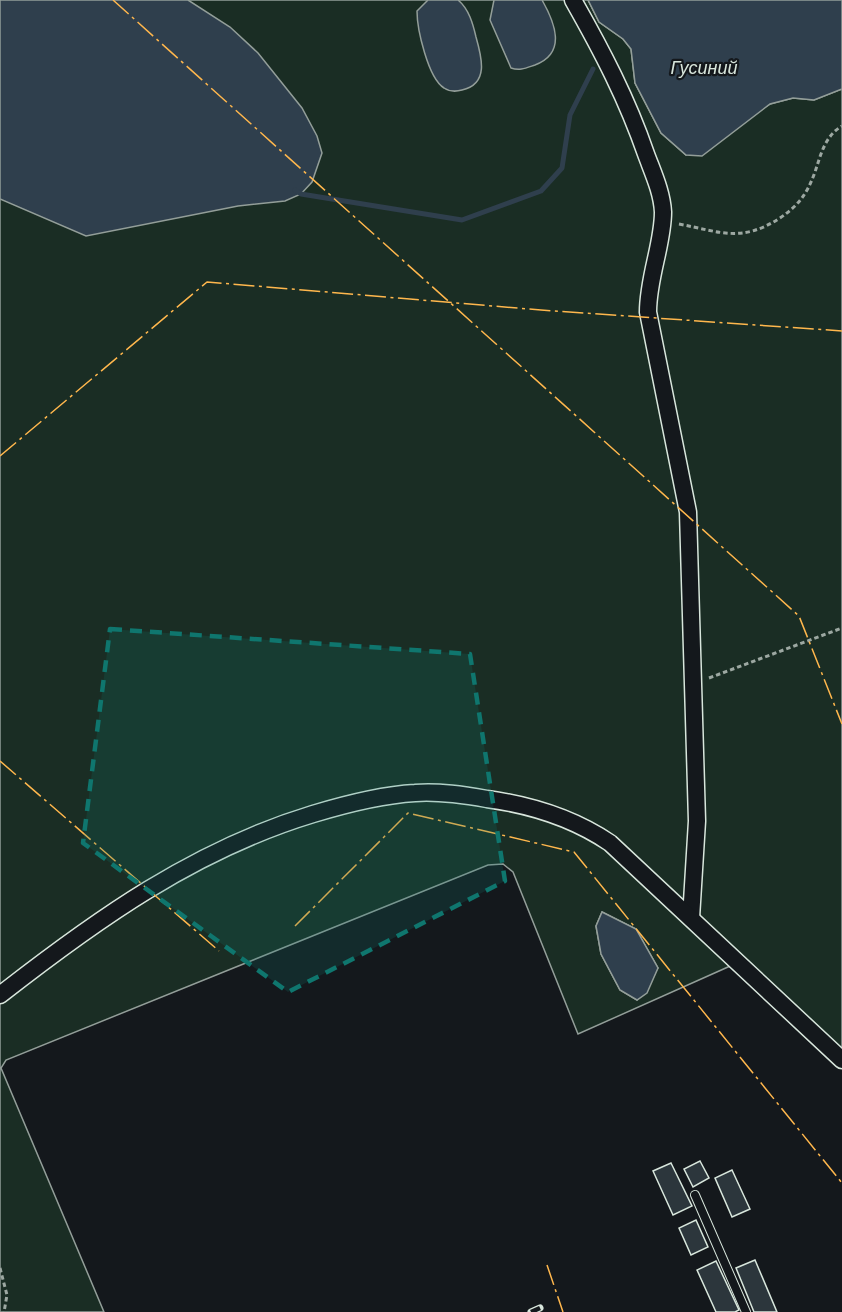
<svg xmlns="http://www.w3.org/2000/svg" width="842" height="1312" font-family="Arial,sans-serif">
  <rect width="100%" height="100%" fill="#14181c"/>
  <path fill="#1a2d24" stroke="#939e99" stroke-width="1.5" fill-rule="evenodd" d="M 0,0 L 588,0 L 599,22 L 623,39 L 631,49 L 635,83 L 661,133 L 686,155 L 770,104 L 793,98 L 814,100 L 842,89 L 842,1060 L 737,963 L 578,1034 L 513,872 L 503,864 L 488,865 L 6,1060 L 1,1068 L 104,1312 L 0,1312 ZM 602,912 L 636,929 L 658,968 L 637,1000 L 620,990 L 601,954 L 596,926 Z"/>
  <g fill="#2f3f4d" stroke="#939e99" stroke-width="1.5">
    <polygon points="0,0 188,0 230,27 258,53 302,108 317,136 322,153 312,182 301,194 285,201 238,206 86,236 0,199"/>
    <path d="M 428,0 L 458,0 C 469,9 473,24 476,37 C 482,58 489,84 462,90 C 455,92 450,92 444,88 C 428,78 417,29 417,11 Z"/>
    <path d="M 494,0 L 542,0 C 555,23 567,53 535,65 C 526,68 520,71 511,68 L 490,20 Z"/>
    <polygon points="588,0 842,0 842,89 814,100 793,98 770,104 702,156 686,155 661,133 635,83 631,49 623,39 599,22"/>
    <polygon points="602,912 636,929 658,968 647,993 637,1000 620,990 601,954 596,926"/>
  </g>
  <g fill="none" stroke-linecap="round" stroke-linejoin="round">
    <polyline stroke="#2f3f4d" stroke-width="5" points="295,190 301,194 462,220 541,191 562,168 570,115 593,69"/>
  </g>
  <g fill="#2c363c" stroke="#d8e6dc" stroke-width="1.5">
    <polygon points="700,1161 709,1178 693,1187 684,1169"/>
    <polygon points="671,1163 692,1206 673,1215 653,1171"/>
    <polygon points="732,1170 750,1209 732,1217 715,1178"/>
    <polygon points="696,1220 708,1247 691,1255 679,1228"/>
    <polygon points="755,1260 777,1312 754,1312 736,1268"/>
    <polygon points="716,1261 739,1310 735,1312 716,1312 697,1270"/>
  </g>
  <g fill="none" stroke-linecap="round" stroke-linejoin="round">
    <defs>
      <polyline id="service" points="695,1195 746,1312"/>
      <g id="minor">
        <path d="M 573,0 C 602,51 627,99 646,154 C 653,173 662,192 663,212 C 663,244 648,277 648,312 L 688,512 L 697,821 L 691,918"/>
        <path d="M 0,995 C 96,920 194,850 313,814 C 346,804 380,795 415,793 C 439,791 464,795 487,799 C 531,805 573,818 610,843 L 842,1060"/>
      </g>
    </defs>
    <use href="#service" stroke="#d8e6dc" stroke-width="10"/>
    <use href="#minor" stroke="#d8e6dc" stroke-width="19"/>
    <g stroke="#9da8a2" stroke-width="3" stroke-dasharray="4.5 3" stroke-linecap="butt">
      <path d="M 679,224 C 721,232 741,243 780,218 C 799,205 807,194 815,172 C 821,154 825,136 842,126"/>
      <polyline points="709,678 842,628"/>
      <polyline points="0,1268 7,1295 4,1312"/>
    </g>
    <use href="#service" stroke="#14181c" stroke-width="8"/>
    <use href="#minor" stroke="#14181c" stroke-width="16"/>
    <defs>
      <polyline id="rail" points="531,1312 540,1308"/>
    </defs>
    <use href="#rail" stroke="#d8e6dc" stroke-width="7"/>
    <use href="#rail" stroke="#14181c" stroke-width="4.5" stroke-dasharray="14" stroke-linecap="butt"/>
    <g stroke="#ffb74d" stroke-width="1.5" stroke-dasharray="21 4.5 3 4.5" stroke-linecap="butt">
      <polyline points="113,0 799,616 842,724"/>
      <polyline points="0,456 207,282 541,310 842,331"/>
      <polyline points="0,761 219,951"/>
      <polyline points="295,926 408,813 574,852 842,1183"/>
      <polyline points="547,1265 563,1312"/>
    </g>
  </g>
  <path fill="#0f766e" fill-opacity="0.2" stroke="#0f766e" stroke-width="4.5" stroke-dasharray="12 8" stroke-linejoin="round" d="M 110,629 L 470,654 L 505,881 L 288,992 L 83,843 Z"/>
  <g text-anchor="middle" stroke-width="4.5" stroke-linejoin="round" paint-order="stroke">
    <g font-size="18" font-style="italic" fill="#d8e6dc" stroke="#14181c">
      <text x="704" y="74">Гусиний</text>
    </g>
  </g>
</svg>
